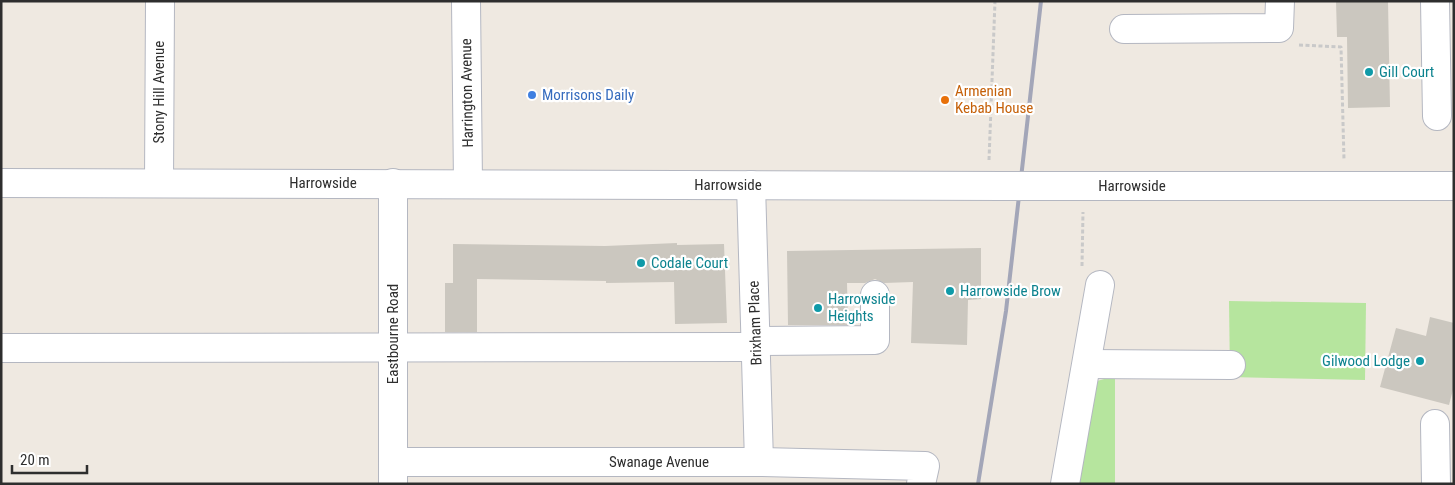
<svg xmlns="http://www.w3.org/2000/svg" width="1455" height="485" font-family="'Roboto Condensed',sans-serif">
  <rect width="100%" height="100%" fill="#efe9e1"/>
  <g fill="#b6e59e">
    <polygon points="1229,301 1366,303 1365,380 1230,377"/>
    <polygon points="1115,376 1115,484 1072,484 1097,381"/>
  </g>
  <g fill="#cbc7bf">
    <polygon points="1336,1 1388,1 1390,107 1348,108 1347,37 1337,37"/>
    <polygon points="677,243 677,245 724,244 727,323 675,324 674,282 606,283 606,281 477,279 477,332 445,332 445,283 453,283 453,244 605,246"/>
    <polygon points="981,248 981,299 968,300 967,345 911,343 913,282 884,283 875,279 865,283 847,283 848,325 788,325 787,251"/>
    <polygon points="1430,317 1454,323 1454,386 1449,405 1380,387 1396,328 1426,336"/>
  </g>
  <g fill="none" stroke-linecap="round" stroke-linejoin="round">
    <defs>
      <g id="minor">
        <polyline points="466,1 468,184"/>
        <polyline points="1435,1 1437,116"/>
        <polyline points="1124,29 1279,28 1280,1"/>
        <polyline points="1,183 1003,186"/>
        <polyline points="159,183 160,1"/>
        <polyline points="393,183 393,484"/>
        <polyline points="751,185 759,462"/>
        <polyline points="1037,186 1454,186"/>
        <polyline points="756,341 875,340 875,295"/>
        <polyline points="1,348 756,347"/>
        <polyline points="1088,364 1231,365"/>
        <polyline points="1435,424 1436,484"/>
        <polyline points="393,462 759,462 925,466 921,484"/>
        <polyline points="1065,484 1100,285"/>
      </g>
    </defs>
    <use href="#minor" stroke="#b4b7c1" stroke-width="30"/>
    <g stroke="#c9c9c9" stroke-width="3" stroke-dasharray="4 2.5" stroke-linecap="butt">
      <polyline points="1299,45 1341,47 1344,160"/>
      <polyline points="989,160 995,1"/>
      <polyline points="1082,266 1083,212"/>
    </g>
    <use href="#minor" stroke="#fff" stroke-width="28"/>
    <polyline stroke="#a3a6b8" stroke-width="4" points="978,484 1006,311 1041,1"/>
    <defs>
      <polyline id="minor-bridge" points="1003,186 1037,186"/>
    </defs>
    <use href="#minor-bridge" stroke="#b4b7c1" stroke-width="30" stroke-linecap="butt"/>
    <use href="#minor-bridge" stroke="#fff" stroke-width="28"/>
  </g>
  <g fill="#0f9aa8" stroke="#fff" stroke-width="2">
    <circle cx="1369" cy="72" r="5"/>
    <circle cx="641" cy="263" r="5"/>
    <circle cx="950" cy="291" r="5"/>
    <circle cx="818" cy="308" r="5"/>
    <circle cx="1420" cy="361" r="5"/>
  </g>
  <circle fill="#3f7fe0" stroke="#fff" stroke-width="2" cx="532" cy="95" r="5"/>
  <circle fill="#e8710a" stroke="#fff" stroke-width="2" cx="945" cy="100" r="5"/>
  <g text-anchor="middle" stroke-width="4.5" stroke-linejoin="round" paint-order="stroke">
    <g font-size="15" fill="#0d838f" stroke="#fff" text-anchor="start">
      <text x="1379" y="77">Gill Court</text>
      <text x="651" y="268">Codale Court</text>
      <text x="960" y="296">Harrowside Brow</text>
      <text x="828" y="304">Harrowside<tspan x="828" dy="17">Heights</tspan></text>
      <text x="1410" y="366" text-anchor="end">Gilwood Lodge</text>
    </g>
    <g font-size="15" fill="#c56008" stroke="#fff" text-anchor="start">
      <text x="955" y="96">Armenian<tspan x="955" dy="17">Kebab House</tspan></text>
    </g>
    <g font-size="15" fill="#2e2e2e" stroke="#fff">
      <text transform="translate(159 92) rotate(-90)" y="5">Stony Hill Avenue</text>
      <text transform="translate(467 93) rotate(-91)" y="5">Harrington Avenue</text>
      <text x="323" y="188">Harrowside</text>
      <text x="728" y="190">Harrowside</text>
      <text x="1132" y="191">Harrowside</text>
      <text transform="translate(755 323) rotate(-92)" y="5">Brixham Place</text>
      <text transform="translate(393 334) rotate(-90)" y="5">Eastbourne Road</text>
      <text x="659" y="467">Swanage Avenue</text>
    </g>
    <g font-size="15" fill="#366cbe" stroke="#fff" text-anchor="start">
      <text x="542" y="100">Morrisons Daily</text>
    </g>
  </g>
  <rect width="1455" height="485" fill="none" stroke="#2e2e2e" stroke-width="5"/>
  <path d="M12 465v8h75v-8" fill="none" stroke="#2e2e2e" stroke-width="2.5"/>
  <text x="20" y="465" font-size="15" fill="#2e2e2e" stroke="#ffffff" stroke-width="4" paint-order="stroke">20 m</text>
</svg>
